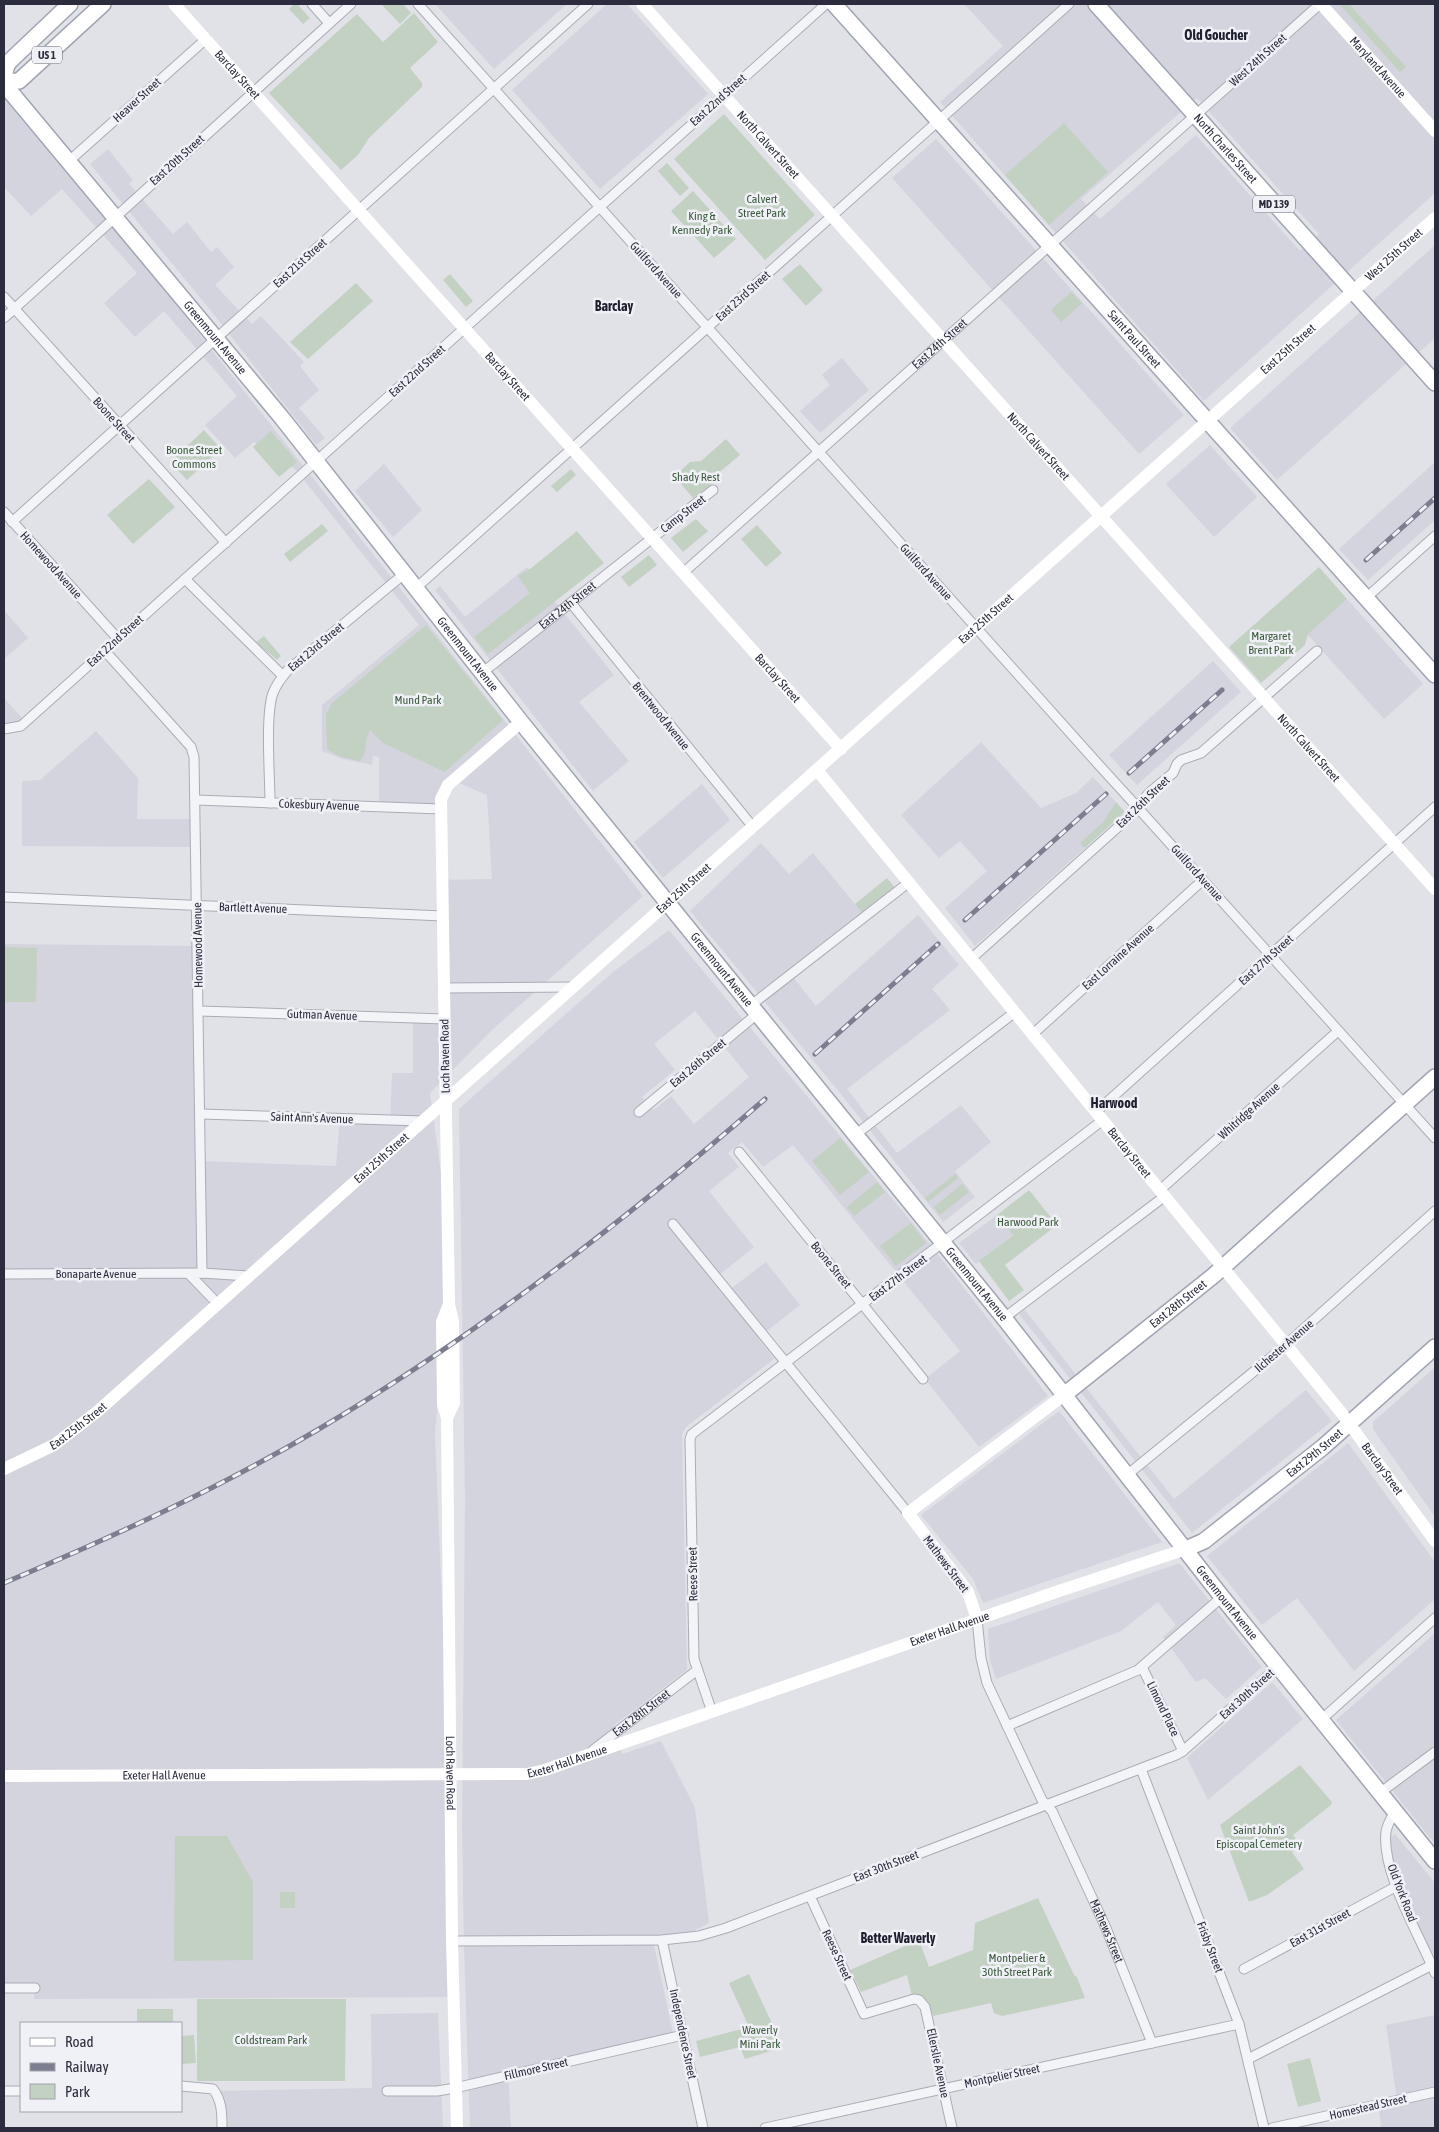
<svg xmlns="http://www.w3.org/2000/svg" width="1439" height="2132" font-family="'Asap Condensed',sans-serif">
  <rect width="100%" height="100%" fill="#e1e2e8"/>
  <g fill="#d3d4dd" fill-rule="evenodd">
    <polygon points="435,4 567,4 494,69"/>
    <polygon points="607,4 627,4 708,94 600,189 512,90"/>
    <path d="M 964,4 L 1435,4 L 1435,193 L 1204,401 L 940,102 L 1003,46 ZM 1197,98 L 1319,234 L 1300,251 L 1196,135 L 1100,219 L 1081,199 Z"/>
    <polygon points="4,87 643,896 492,1030 430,1093 446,1209 446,1299 435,1434 449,1774 451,1997 34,1999 34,1989 4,1989 4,944 195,946 200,1161 336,1166 340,1118 390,1122 392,1073 413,1073 413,1014 442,1016 440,880 492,879 487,795 454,781 439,807 379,805 379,757 373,756 372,765 343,759 322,751 322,705 419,625 296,470 254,442 235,458 205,425 237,396 164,311 135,337 104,303 137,273 62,189 31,216 4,187"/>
    <polygon points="936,139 1184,415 1139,454 892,178"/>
    <polygon points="108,149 133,180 129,184 173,234 187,222 211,252 217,247 234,267 215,285 252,324 261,316 304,362 300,366 319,390 299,408 325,438 316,445 216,317 90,164"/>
    <polygon points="1435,245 1435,338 1277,480 1230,428"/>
    <polygon points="842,358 869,390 820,433 800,411 830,385 822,375"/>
    <polygon points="1210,445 1257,497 1214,537 1166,484"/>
    <polygon points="1435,462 1435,520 1368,580 1339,549"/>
    <polygon points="384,464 422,510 393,537 355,491"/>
    <polygon points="527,567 614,675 579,702 629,761 593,791 435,590 440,586 465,617"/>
    <polygon points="1347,599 1423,684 1384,719 1307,634"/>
    <polygon points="4,610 28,638 4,659"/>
    <polygon points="1213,661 1241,692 1137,785 1109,755"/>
    <polygon points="4,698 25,721 4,728"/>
    <polygon points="96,731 138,778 137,819 196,819 197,847 22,846 22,781 40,780"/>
    <polygon points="981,742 1041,808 1076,793 1093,777 1116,802 1103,822 1081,843 1085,848 975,946 945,908 987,871 960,841 939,858 901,815"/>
    <polygon points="702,784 730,820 663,878 634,842"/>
    <polygon points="761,843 789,874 813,853 863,914 789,972 816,1006 918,915 959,965 932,989 950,1010 847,1089 897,1153 961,1105 991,1142 955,1171 975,1197 943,1222 840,1093 690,911"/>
    <path d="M 669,930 L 929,1243 L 1048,1396 L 979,1447 L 925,1379 L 960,1351 L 793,1145 L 763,1167 L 742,1142 L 728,1153 L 739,1167 L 709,1191 L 754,1247 L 713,1280 L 724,1294 L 766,1262 L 800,1305 L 758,1338 L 774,1359 L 686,1427 L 682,1434 L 687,1670 L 613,1726 L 622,1754 L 661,1741 L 695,1808 L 709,1923 L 692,1932 L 652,1936 L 673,2033 L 508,2070 L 511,2128 L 470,2128 L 464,1948 L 462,1827 L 465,1500 L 459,1109 L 613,972 ZM 695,1011 L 749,1077 L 694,1124 L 671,1096 L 654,1110 L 642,1097 L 675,1070 L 654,1044 Z"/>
    <polygon points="997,1215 1013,1234 976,1264 959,1243"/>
    <polygon points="1025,1310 1174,1499 1306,1390 1332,1421 1192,1533 1019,1314"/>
    <polygon points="1435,1367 1435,1517 1373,1429 1373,1422"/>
    <polygon points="1059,1411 1162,1542 983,1603 973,1579 921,1515"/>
    <polygon points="1348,1443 1435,1562 1435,1599 1354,1671 1297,1598 1262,1625 1207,1556"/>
    <polygon points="1177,1564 1180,1564 1262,1667 1226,1699 1205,1678 1196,1682 1163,1637 1176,1625 1158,1602 1121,1631 996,1679 990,1661 988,1629"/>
    <polygon points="1435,1633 1435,1844 1336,1720"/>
    <polygon points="1271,1683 1274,1684 1303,1719 1208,1800 1187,1758"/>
    <polygon points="1395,1834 1435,1883 1435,1963 1393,1864 1390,1838"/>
    <polygon points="438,2013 443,2128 222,2128 212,2091 372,2088 371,2014"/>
    <polygon points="1435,2015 1435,2128 1381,2128 1379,2110 1398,2106 1386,2025"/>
  </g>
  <g fill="#c3d1c3">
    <polygon points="294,4 297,4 310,18 303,24 289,9"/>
    <polygon points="381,4 403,4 411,13 400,24"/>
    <polygon points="1342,4 1349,4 1406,67 1400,72 1340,5"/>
    <polygon points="414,13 438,42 410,68 422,83 422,87 369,138 358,155 341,170 269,93 357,14 383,42"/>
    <polygon points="724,114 815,215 765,260 674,159"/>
    <polygon points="1064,123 1108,172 1049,225 1005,175"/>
    <polygon points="667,163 689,188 680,196 658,171"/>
    <polygon points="693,191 736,239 714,258 671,211"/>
    <polygon points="800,264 823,290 806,306 782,279"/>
    <polygon points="450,274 473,301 466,307 443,280"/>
    <polygon points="356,283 373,301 308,359 290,342"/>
    <polygon points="1071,292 1082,303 1061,322 1051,310"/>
    <polygon points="204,430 221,449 187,480 170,462"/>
    <polygon points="271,431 297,462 279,477 253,447"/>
    <polygon points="726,439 740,455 715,476 710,486 693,498 676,478 678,473 690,462 701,461"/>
    <polygon points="571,469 576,475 557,492 551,486"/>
    <polygon points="149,479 175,507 133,544 107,515"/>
    <polygon points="696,519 708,531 683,552 671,538"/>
    <polygon points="322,524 328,531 290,562 284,554"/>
    <polygon points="757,525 782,553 766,567 741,539"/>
    <polygon points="577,531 604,563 488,654 474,637 530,593 518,576 530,569"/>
    <polygon points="649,555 657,565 629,587 621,577"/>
    <polygon points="1319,567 1347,599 1308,634 1305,645 1261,683 1229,647"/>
    <path d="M 426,625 L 503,720 L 445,772 L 383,743 L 370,730 C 364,740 368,755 359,761 L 339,756 L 327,749 L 326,715 L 331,704 Z"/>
    <polygon points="264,636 281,656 277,660 256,642"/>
    <polygon points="1116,802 1125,812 1085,848 1080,843 1103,822"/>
    <polygon points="887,878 895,888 863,914 855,904"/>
    <polygon points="4,947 37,948 36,1002 4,1002"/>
    <polygon points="840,1138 869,1172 840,1195 812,1161"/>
    <polygon points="955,1174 958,1178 928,1202 925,1198"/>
    <polygon points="877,1182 885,1192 854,1216 847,1207"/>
    <polygon points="962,1184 969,1192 940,1215 934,1207"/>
    <polygon points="1029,1190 1057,1225 1005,1265 1024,1290 1009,1301 979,1261 1013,1235 997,1215"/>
    <polygon points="911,1223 926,1243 896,1266 880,1246"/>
    <polygon points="1300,1765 1332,1802 1331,1805 1293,1835 1296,1839 1291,1843 1296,1849 1292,1852 1304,1869 1267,1895 1249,1902 1220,1825"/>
    <polygon points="175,1836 227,1836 253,1882 253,1960 174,1961"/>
    <rect x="280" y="1892" width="15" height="16"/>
    <path d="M 1038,1898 L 1074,1975 L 1077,1977 L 1085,1998 L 1002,2016 L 994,2013 L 991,2003 L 933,2016 C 930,2004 927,1994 912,1996 L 907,1975 L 861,1992 L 850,1970 L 919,1940 L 929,1967 L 973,1950 L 975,1923 Z"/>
    <polygon points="749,1974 783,2047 745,2059 740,2047 700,2057 696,2041 749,2027 729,1983"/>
    <polygon points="197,1999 346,1999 345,2081 197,2081"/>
    <rect x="137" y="2009" width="36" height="14"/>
    <polygon points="194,2035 196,2063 181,2064 181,2036"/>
    <polygon points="1310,2058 1321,2101 1298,2107 1287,2064"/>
  </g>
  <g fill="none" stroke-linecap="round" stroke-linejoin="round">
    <defs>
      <g id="street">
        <polyline points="312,4 329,23"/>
        <polyline points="418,4 1098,764"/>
        <polyline points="69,161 206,39"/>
        <polyline points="4,297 226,543"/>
        <polyline points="4,318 351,4"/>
        <polyline points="4,512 118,639"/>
        <polyline points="12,522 588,4"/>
        <path id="s1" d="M 683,573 L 1320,4"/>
        <polyline points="185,579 283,676"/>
        <polyline points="416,588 1069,4"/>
        <polyline points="1366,598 1435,536"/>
        <polyline points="571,603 753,827"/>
        <polyline points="105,651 191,747 194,757 202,1273"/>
        <path id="s2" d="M 482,673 L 713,490"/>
        <polyline points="4,729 21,726 826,4"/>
        <polyline points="1129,798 1435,1138"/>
        <polyline points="196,800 441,809"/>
        <path d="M 270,803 C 270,777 265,715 273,693 C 276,685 282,677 288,670 L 404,574"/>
        <polyline points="4,897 443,916"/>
        <polyline points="972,958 1127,819 1149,793 1173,773 1177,764 1181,760 1201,753 1317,651"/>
        <polyline points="444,988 574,987"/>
        <polyline points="750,1006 908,883"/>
        <polyline points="199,1011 445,1019"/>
        <polyline points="1033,1034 1203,880"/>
        <polyline points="639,1112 757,1014"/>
        <polyline points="1096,1112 1435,807"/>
        <polyline points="201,1114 423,1121"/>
        <polyline points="855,1135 1015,1012"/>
        <polyline points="739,1152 923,1379"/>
        <polyline points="1160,1190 1338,1031"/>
        <polyline points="673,1224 908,1513"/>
        <polyline points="4,1274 202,1273 248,1276"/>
        <polyline points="189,1274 217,1303"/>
        <polyline points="1004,1318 1165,1196"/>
        <polyline points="1127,1475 1279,1351 1435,1211"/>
        <path id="s3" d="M 977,1619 L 981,1658 L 987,1683 L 1042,1800 L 1052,1811 L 1106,1928 L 1152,2043"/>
        <polyline points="1142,1667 1183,1751"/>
        <polyline points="712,1712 694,1659 690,1439 692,1434 1103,1120"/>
        <polyline points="1322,1719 1435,1618"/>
        <polyline points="1007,1726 1138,1670 1222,1597"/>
        <path id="s4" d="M 593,1750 L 696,1671"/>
        <polyline points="1141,1769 1239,2024 1264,2128"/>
        <polyline points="1381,1792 1435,1752"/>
        <path d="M 1395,1811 C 1392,1817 1387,1824 1386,1832 C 1381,1872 1420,1936 1435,1973"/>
        <polyline points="810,1896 864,2014 914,1999 919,2000 925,2007 952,2128"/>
        <polyline points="662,1940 703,2128"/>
        <polyline points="452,1941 662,1940 699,1936 726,1928 1176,1755 1183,1751 1279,1666"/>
        <polyline points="1244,1969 1397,1886"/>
        <polyline points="4,1988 35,1988"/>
        <polyline points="1248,2059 1432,1965"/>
        <path d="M 181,2086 L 213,2089 C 222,2101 222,2113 222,2128"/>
        <polyline points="4,2091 21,2091"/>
        <polyline points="387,2091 437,2091 455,2088 683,2035"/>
        <polyline points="765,2128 1239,2024"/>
        <polyline points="1272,2128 1435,2092"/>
      </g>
      <g id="primary">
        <path id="s12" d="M 834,4 L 1435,675"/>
        <path id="s13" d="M 1096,4 L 1435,383"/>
        <polyline points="4,77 7,65 10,61 70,4"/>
        <polyline points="4,82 19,81 103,4"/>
        <path id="s14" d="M 4,84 L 282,418 L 521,722 L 1004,1318 L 1222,1597 L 1435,1861"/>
        <path id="s15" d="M 1064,1395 L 1213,1276 L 1435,1077"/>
        <path id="s16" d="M 1186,1549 L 1204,1541 L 1323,1447 L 1435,1347"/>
      </g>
    </defs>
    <use href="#street" stroke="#aaacb5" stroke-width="11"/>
    <use href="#primary" stroke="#a1a4b3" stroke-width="18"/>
    <use href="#street" stroke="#f3f4f7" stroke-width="9"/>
    <g stroke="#fff" stroke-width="12">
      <path id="s5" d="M 174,4 L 841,749"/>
      <path id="s6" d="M 642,4 L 1435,889"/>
      <path id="s7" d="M 1321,4 L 1435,131"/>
      <path id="s8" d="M 817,770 L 1340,1411 L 1435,1541"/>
      <path id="s9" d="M 449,1304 L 442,1322 L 443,1405 L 447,1418 L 452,1941 L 457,2128"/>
      <polyline points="447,1418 454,1403 453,1322 449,1304 441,799 448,785 521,722"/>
      <path id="s10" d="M 4,1469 L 54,1445 L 98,1411 L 1435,218"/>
      <polyline points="977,1619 968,1592 908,1513 1064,1395"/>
      <path id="s11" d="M 4,1776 L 527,1774 L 545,1770 L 1047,1595 L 1186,1549"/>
    </g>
    <use href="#primary" stroke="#fff" stroke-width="15"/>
    <defs>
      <g id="rail">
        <polyline points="1366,560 1435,498"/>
        <polyline points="1129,773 1222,690"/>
        <polyline points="965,920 1106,794"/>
        <polyline points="815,1054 938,944"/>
        <path d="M 4,1583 C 112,1537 218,1489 319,1429 C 479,1334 625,1221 765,1099"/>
      </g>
    </defs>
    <use href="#rail" stroke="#7c7e90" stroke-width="5"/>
    <use href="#rail" stroke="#f0f1f6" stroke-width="3" stroke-dasharray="9" stroke-linecap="butt"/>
    <defs>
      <polyline id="street-bridge" points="1098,764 1129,798"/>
    </defs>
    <use href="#street-bridge" stroke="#aaacb5" stroke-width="11" stroke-linecap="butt"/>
    <use href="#street-bridge" stroke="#f3f4f7" stroke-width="9"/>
  </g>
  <g text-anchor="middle" stroke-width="5" stroke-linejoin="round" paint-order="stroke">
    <g fill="#f0f1f6" stroke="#666875" stroke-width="1">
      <rect x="32" y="46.5" width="30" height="17" rx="4"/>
      <rect x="1253" y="195.5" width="42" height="17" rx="4"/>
    </g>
    <g font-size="11" font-weight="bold" fill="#2b2d3e">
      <text x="47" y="59">US 1</text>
      <text x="1274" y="208">MD 139</text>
    </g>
    <g font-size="12" fill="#2b2d3e" stroke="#f0f1f6">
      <text transform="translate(1258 60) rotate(-42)" y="4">West 24th Street</text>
      <text dy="4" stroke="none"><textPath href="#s7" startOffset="85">Maryland Avenue</textPath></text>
      <text dy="4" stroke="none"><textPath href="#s5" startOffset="95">Barclay Street</textPath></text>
      <text transform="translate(137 100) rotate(-42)" y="4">Heaver Street</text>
      <text transform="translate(718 100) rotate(-42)" y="4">East 22nd Street</text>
      <text dy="4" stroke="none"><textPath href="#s6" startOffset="189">North Calvert Street</textPath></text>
      <text dy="4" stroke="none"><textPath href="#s13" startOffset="194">North Charles Street</textPath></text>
      <text transform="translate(177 160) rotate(-42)" y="4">East 20th Street</text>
      <text dy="4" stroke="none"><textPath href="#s10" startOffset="1848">West 25th Street</textPath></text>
      <text transform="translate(300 263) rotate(-42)" y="4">East 21st Street</text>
      <text transform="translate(656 270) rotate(48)" y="4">Guilford Avenue</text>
      <text transform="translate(743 296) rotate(-42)" y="4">East 23rd Street</text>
      <text dy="4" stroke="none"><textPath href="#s14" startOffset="330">Greenmount Avenue</textPath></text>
      <text dy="4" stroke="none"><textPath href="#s12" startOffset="450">Saint Paul Street</textPath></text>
      <text dy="4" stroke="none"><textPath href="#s1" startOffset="344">East 24th Street</textPath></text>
      <text dy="4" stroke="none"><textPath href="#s10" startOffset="1706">East 25th Street</textPath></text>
      <text transform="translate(417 371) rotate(-42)" y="4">East 22nd Street</text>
      <text dy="4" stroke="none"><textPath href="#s5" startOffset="500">Barclay Street</textPath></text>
      <text transform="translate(114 420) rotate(48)" y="4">Boone Street</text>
      <text dy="4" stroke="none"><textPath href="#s6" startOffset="594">North Calvert Street</textPath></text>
      <text transform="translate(683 514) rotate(-38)" y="4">Camp Street</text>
      <text transform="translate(51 565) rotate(48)" y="4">Homewood Avenue</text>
      <text transform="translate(926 572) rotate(48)" y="4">Guilford Avenue</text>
      <text dy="4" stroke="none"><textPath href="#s2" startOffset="109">East 24th Street</textPath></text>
      <text dy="4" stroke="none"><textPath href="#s10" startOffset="1301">East 25th Street</textPath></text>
      <text transform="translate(115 641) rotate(-42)" y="4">East 22nd Street</text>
      <text transform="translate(316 647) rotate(-40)" y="4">East 23rd Street</text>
      <text dy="4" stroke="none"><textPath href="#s14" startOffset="735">Greenmount Avenue</textPath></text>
      <text dy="4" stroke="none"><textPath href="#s5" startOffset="905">Barclay Street</textPath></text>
      <text transform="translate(661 716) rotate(51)" y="4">Brentwood Avenue</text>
      <text dy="4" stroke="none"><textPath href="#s6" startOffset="999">North Calvert Street</textPath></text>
      <text transform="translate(1143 802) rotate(-44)" y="4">East 26th Street</text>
      <text transform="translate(319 805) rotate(2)" y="4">Cokesbury Avenue</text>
      <text transform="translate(1197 873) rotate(48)" y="4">Guilford Avenue</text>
      <text dy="4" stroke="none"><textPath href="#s10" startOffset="896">East 25th Street</textPath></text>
      <text transform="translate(253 908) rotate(2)" y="4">Bartlett Avenue</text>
      <text transform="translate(198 945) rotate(-91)" y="4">Homewood Avenue</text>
      <text transform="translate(1118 957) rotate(-42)" y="4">East Lorraine Avenue</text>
      <text transform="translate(1266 960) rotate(-42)" y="4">East 27th Street</text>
      <text dy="4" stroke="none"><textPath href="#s14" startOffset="1140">Greenmount Avenue</textPath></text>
      <text transform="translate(322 1015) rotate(2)" y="4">Gutman Avenue</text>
      <text transform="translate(445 1056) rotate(-91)" y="4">Loch Raven Road</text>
      <text transform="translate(698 1063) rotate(-40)" y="4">East 26th Street</text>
      <text transform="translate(1249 1111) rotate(-42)" y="4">Whitridge Avenue</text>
      <text transform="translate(312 1118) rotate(2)" y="4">Saint Ann's Avenue</text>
      <text dy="4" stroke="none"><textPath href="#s8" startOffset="494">Barclay Street</textPath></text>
      <text dy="4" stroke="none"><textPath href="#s10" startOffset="491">East 25th Street</textPath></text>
      <text transform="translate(831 1265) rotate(51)" y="4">Boone Street</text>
      <text x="96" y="1278">Bonaparte Avenue</text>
      <text transform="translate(898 1278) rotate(-37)" y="4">East 27th Street</text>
      <text dy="4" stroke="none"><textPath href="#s14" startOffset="1545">Greenmount Avenue</textPath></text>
      <text dy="4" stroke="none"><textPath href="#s15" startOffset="146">East 28th Street</textPath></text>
      <text transform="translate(1284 1346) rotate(-41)" y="4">Ilchester Avenue</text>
      <text dy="4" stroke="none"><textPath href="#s10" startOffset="86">East 25th Street</textPath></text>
      <text dy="4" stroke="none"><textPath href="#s16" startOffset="161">East 29th Street</textPath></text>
      <text dy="4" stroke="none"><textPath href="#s8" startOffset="899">Barclay Street</textPath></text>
      <text transform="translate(946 1564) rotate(53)" y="4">Mathews Street</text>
      <text transform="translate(693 1574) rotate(-91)" y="4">Reese Street</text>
      <text dy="4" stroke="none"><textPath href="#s14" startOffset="1950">Greenmount Avenue</textPath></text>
      <text dy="4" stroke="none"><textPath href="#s11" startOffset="970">Exeter Hall Avenue</textPath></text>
      <text transform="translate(1247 1694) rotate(-42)" y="4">East 30th Street</text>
      <text transform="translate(1163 1709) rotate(64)" y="4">Limond Place</text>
      <text dy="4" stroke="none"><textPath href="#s4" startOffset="61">East 28th Street</textPath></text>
      <text dy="4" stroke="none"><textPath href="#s11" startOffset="565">Exeter Hall Avenue</textPath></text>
      <text dy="4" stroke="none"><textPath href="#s9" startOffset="471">Loch Raven Road</textPath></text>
      <text dy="4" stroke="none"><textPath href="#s11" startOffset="160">Exeter Hall Avenue</textPath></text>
      <text transform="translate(886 1866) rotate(-21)" y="4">East 30th Street</text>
      <text transform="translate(1402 1893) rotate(69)" y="4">Old York Road</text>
      <text transform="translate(1320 1928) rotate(-29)" y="4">East 31st Street</text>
      <text dy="4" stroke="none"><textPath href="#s3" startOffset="341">Mathews Street</textPath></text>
      <text transform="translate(1210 1947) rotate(69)" y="4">Frisby Street</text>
      <text transform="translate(837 1955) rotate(65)" y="4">Reese Street</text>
      <text transform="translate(683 2034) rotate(78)" y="4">Independence Street</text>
      <text transform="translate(938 2063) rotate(78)" y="4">Ellerslie Avenue</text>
      <text transform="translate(536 2069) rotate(-13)" y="4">Fillmore Street</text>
      <text transform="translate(1002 2076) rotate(-12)" y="4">Montpelier Street</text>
      <text transform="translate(1368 2107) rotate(-13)" y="4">Homestead Street</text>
    </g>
    <g font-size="12" fill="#3a593c" stroke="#f0f1f6">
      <text x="762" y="203">Calvert<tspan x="762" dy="14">Street Park</tspan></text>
      <text x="702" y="220">King &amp;<tspan x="702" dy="14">Kennedy Park</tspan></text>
      <text x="194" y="454">Boone Street<tspan x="194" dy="14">Commons</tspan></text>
      <text x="696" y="481">Shady Rest</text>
      <text x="1271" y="640">Margaret<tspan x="1271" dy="14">Brent Park</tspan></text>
      <text x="418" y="704">Mund Park</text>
      <text x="1028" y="1226">Harwood Park</text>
      <text x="1259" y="1834">Saint John's<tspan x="1259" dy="14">Episcopal Cemetery</tspan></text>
      <text x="1017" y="1962">Montpelier &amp;<tspan x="1017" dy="14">30th Street Park</tspan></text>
      <text x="760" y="2034">Waverly<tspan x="760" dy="14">Mini Park</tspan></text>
      <text x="271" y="2044">Coldstream Park</text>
    </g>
    <g font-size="14" font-weight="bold" fill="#1d1e2f" stroke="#f0f1f6">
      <text x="1216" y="40">Old Goucher</text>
      <text x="614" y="311">Barclay</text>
      <text x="1114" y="1108">Harwood</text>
      <text x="898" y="1943">Better Waverly</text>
    </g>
  </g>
  <rect width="1439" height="2132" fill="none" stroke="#2b2d3e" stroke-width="10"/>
  <rect x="20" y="2022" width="162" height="90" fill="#f0f1f6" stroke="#a1a3ac"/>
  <rect x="30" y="2038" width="25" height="8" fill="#ffffff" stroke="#a1a3ac"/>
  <text x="65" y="2047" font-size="15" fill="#2b2d3e">Road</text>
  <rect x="30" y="2063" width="25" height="8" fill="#7c7e90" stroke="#a1a3ac"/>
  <text x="65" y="2072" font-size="15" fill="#2b2d3e">Railway</text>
  <rect x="30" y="2084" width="25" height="15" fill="#c3d1c3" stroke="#a1a3ac"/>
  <text x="65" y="2097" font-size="15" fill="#2b2d3e">Park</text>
</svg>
